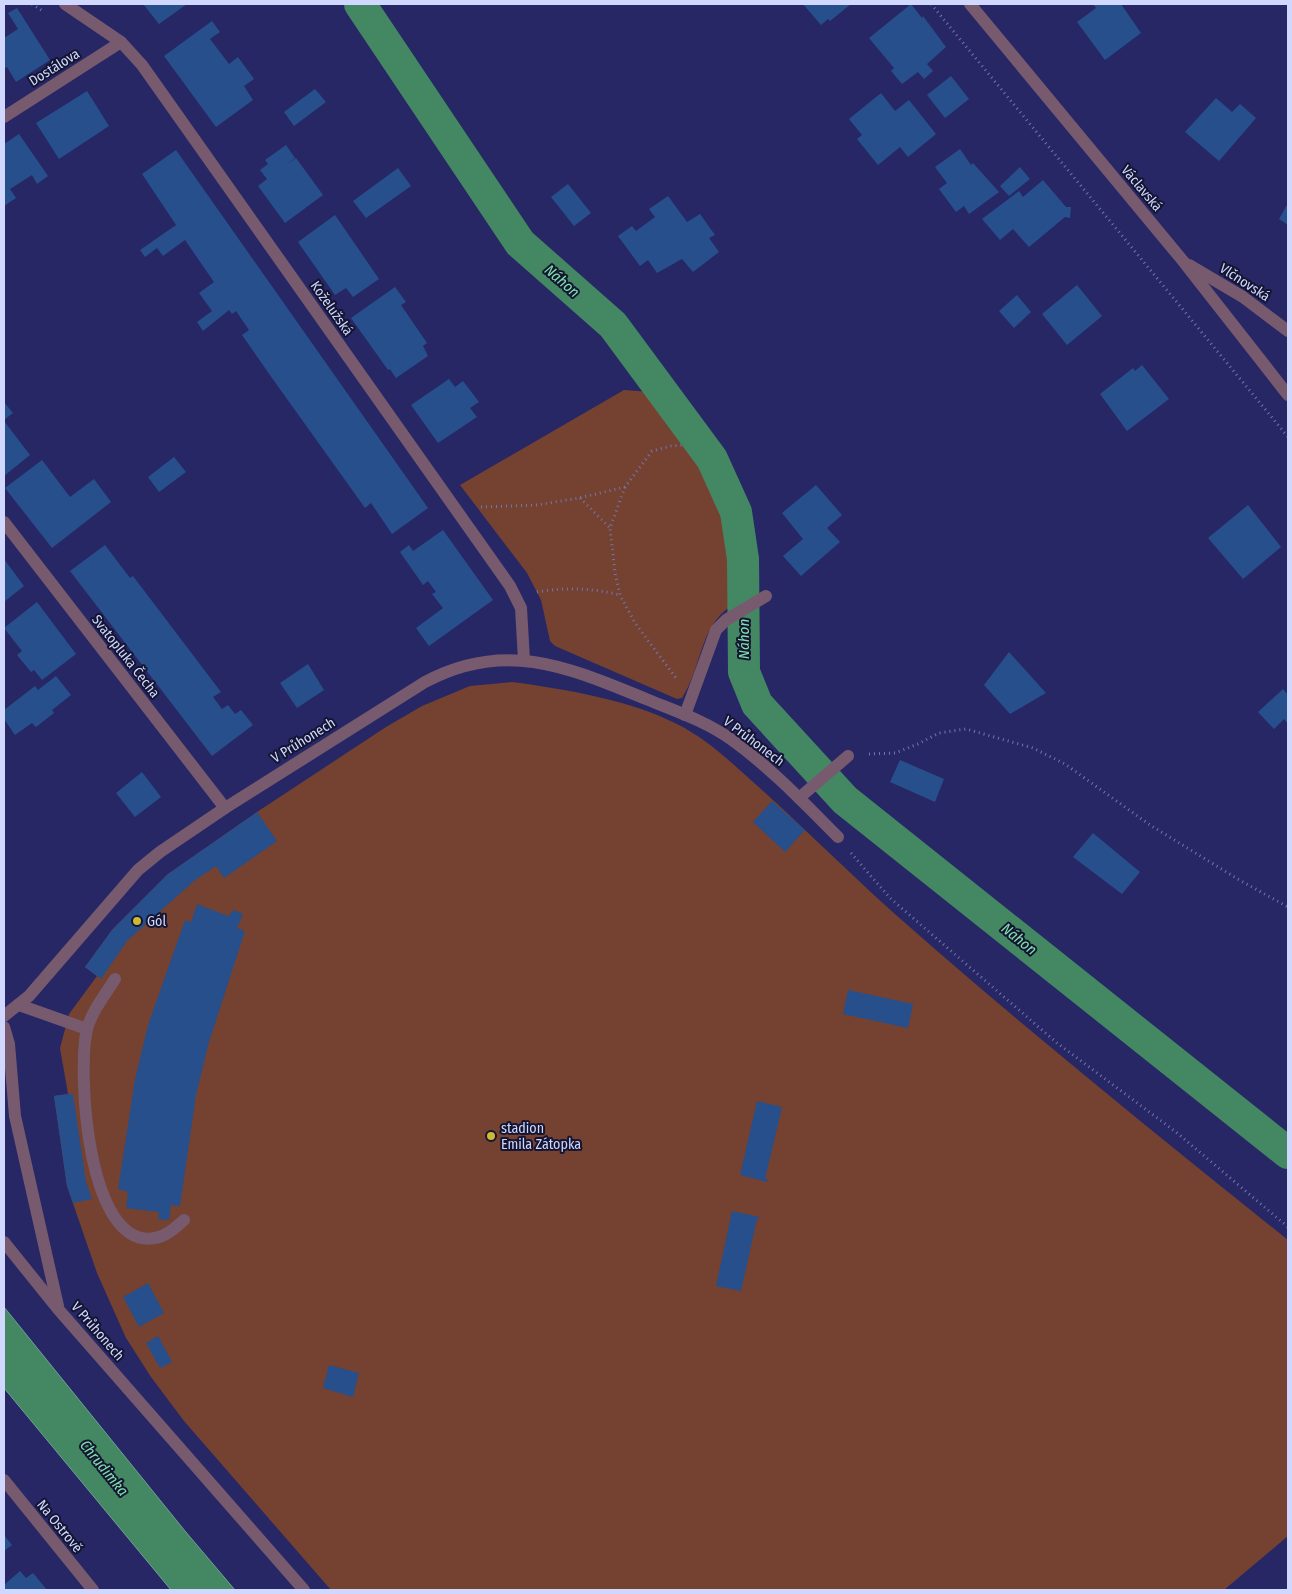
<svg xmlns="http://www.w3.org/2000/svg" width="1292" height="1594" font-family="'Fira Sans Condensed',sans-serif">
  <rect width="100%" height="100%" fill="#272766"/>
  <g fill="#754130">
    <path d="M 624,390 L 651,392 L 702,462 L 726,522 L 731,566 L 731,606 C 699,627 702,667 682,698 L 677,699 L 555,646 L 550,641 L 541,600 L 527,573 L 460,485 Z"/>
    <path d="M 512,682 C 565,689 630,700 677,724 C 709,740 735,766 762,790 C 812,835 860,884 912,929 C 1034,1036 1161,1138 1288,1240 L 1288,1536 L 1224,1590 L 331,1590 L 184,1421 L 151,1377 L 126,1338 L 97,1273 L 67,1186 L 54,1096 L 68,1094 L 60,1048 L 69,1014 L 97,976 L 85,967 L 112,930 L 168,874 L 257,812 L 386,727 L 422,706 L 470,686 Z"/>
  </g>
  <polygon fill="#448863" stroke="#6ea092" points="4,1307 185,1531 235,1590 171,1590 4,1388"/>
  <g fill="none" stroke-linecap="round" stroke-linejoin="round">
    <polyline stroke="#448863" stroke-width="32" points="360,4 520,243 613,325 712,459 736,512 743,559 744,672 757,704 845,800 1288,1153"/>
  </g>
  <g fill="#274f8b">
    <polygon points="143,4 187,4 159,24"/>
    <polygon points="803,4 851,4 830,21 828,19 821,25"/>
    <polygon points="911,4 922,18 923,16 946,47 927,64 933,71 924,79 918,72 902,84 891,71 894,68 869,38"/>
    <polygon points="1093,4 1121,4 1141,33 1105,60 1077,22 1096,8"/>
    <polygon points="17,8 50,60 16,82 7,67 4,69 4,38 18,29 8,13"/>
    <polygon points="212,21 220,32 210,39 229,64 238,57 254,79 244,86 253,100 216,127 164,56"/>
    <polygon points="951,76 969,99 945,118 927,95"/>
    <polygon points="315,89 326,102 294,126 284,112"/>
    <polygon points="87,91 109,126 59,159 36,123"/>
    <polygon points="881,93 895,111 909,100 936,134 908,157 900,147 878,165 857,139 862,135 849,119"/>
    <polygon points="1216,98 1232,112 1240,104 1256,118 1219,161 1185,132"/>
    <polygon points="19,134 48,176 37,184 32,175 10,189 16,198 4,206 4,144"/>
    <polygon points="286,145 295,158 285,166 296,158 323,195 285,223 258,186 267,179 260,170 268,164 265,160"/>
    <polygon points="960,149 971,165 973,163 999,192 969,214 964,206 956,212 939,189 947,183 935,167"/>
    <polygon points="176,150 428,508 392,534 371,503 365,508 272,378 242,335 249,330 236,311 232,314 229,310 203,331 197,322 212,311 199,293 214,282 185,240 163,256 157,248 145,257 140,250 176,225 142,174"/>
    <polygon points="1020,167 1030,179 1009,196 1000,186"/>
    <polygon points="398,168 411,186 366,218 353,201"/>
    <polygon points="1043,180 1066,207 1071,207 1070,218 1065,217 1029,247 1013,229 1000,240 982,219 1019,191 1023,197"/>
    <polygon points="568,184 591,213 574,226 551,197"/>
    <polygon points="668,196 687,222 700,214 715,235 709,238 719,252 693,272 682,259 657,273 648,260 640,266 618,236 632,226 636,231 655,217 649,209"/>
    <polygon points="1288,203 1288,225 1279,219"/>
    <polygon points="335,215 379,279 353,297 346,288 335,295 298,242"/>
    <polygon points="1077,285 1102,316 1067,345 1042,314"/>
    <polygon points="395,287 406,302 401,305 427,343 423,346 428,356 396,378 390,369 388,370 351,318"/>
    <polygon points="1017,295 1031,312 1014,328 999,311"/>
    <polygon points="1142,365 1169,399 1127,431 1100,394 1133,368 1135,371"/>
    <polygon points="449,379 455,387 463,381 479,402 470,408 477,417 438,443 411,405"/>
    <polygon points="4,402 13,413 4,420"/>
    <polygon points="4,421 30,455 4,476"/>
    <polygon points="174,457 186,472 159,492 148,477"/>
    <polygon points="42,460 70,497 94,479 111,502 52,548 5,488"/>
    <polygon points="816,485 842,515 827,528 840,542 801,576 783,556 803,539 782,513"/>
    <polygon points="1248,505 1281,547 1243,579 1208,538"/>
    <polygon points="443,530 493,600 429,646 416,628 443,608 432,594 436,592 428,581 423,585 400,552 409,545 413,551"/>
    <polygon points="105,545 130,578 133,576 221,692 213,697 222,709 228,705 235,714 241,710 253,725 212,756 70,571"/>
    <polygon points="4,559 24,586 4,602"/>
    <polygon points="37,602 76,654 42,680 34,670 31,672 17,655 22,651 4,628"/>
    <polygon points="1009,652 1046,693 1010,714 984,685"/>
    <polygon points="308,664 324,690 297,708 280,683"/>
    <polygon points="56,676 71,695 52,710 54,713 36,727 32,723 15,735 4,719 4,710 35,686 38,690"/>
    <polygon points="1283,689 1288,695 1288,724 1284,719 1274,729 1258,712"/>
    <polygon points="900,760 944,779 935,802 890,782"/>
    <polygon points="142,772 161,797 135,817 116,793"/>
    <polygon points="772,801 805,830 785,852 753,822"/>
    <polygon points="257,812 277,841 224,878 216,866 194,881 127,941 101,979 85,967 112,930 168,874"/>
    <polygon points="1093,833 1140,872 1122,894 1073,857"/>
    <polygon points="197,904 228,916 234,910 243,914 237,928 245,931 209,1042 196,1095 180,1206 171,1205 169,1220 158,1219 159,1212 126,1208 128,1192 118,1189 135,1079 148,1025 185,920 191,922"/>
    <polygon points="848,990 913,1004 908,1028 843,1014"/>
    <polygon points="68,1094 73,1094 86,1182 92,1199 73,1203 67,1186 54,1096"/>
    <polygon points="757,1101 782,1107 765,1179 768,1179 767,1182 740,1175"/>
    <polygon points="732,1211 760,1217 757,1219 741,1291 716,1286"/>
    <polygon points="148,1283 164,1313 139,1327 123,1297"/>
    <polygon points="158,1336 172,1362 160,1368 146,1343"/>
    <polygon points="329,1365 359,1373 353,1397 323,1388"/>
    <polygon points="4,1535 12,1545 4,1551"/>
    <polygon points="20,1571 26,1578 33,1573 47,1590 4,1590 4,1585"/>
  </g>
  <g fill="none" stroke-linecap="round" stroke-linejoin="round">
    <g stroke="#7376ab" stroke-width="3" stroke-dasharray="1 4" stroke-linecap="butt">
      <polyline points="32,4 44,12"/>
      <polyline points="931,4 1288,437"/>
      <polyline points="625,487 610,528 615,573 620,595 635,623 676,678"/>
      <polyline points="580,498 610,528"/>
      <polyline points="481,507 537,505 579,498 625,487 652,451 671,446 684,445"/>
      <path d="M 537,592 C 566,587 592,588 620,595"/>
      <polyline points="869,754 895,753 918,744 939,733 966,729 1033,748 1065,764 1150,825 1241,881 1288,907"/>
      <polyline points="851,853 890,898 1057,1043 1176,1132 1288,1227"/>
    </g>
    <g stroke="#785a6f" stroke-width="12">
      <path d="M 115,979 C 105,995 92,1011 87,1029 C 77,1071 87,1251 155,1238 C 167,1236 176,1227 184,1220"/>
      <polyline points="19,1005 87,1029"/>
    </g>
    <g stroke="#785a6f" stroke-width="12">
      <polyline points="65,4 121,42 142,65 510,586 521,608 524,660"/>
      <polyline points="970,4 1183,261 1288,395"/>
      <polyline points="4,117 121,42"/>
      <polyline points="1189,265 1243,297 1288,331"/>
      <polyline points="4,522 225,808"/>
      <polyline points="685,715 716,630 726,620 766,596"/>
      <polyline points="799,798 848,756"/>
      <path d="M 4,1016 L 29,996 L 138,870 L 160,852 L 225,808 L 425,682 C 505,639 568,667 646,699 C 675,711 706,721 732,740 C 771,768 804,803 838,837"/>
      <polyline points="4,1027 9,1044 15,1116 58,1306"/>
      <polyline points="4,1242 58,1309 304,1590"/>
      <polyline points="4,1480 93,1590"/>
    </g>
  </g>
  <g fill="#d0b836" stroke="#141531" stroke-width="2">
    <circle cx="137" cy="921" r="5"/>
    <circle cx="491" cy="1136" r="5"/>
  </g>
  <g text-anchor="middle" stroke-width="4" stroke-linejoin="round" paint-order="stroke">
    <g font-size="14" fill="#d1d8ff" stroke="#141531">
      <text transform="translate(54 67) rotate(-32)" y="5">Dostálova</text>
      <text transform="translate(1142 188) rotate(50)" y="5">Václavská</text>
      <text transform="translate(1245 282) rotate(33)" y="5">Vlčnovská</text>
      <text transform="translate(332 308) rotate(55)" y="5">Koželužská</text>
      <text transform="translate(126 656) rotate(52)" y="5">Svatopluka Čecha</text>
      <text transform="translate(303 740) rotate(-32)" y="5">V Průhonech</text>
      <text transform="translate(754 741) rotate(37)" y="5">V Průhonech</text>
      <text transform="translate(98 1331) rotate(49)" y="5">V Průhonech</text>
      <text transform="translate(60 1526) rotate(51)" y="5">Na Ostrově</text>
    </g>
    <g font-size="14" fill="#d1d8ff" stroke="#141531" text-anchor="start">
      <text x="147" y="926">Gól</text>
      <text x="501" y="1133">stadion<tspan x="501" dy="16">Emila Zátopka</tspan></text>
    </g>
    <g font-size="15" font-style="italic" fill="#80e1ab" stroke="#141531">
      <text transform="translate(562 281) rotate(41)" y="5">Náhon</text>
      <text transform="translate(744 639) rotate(-90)" y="5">Náhon</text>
      <text transform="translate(1019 939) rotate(39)" y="5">Náhon</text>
      <text transform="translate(104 1468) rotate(51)" y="5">Chrudimka</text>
    </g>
  </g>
  <rect width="1292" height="1594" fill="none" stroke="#d1d8ff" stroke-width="10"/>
</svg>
